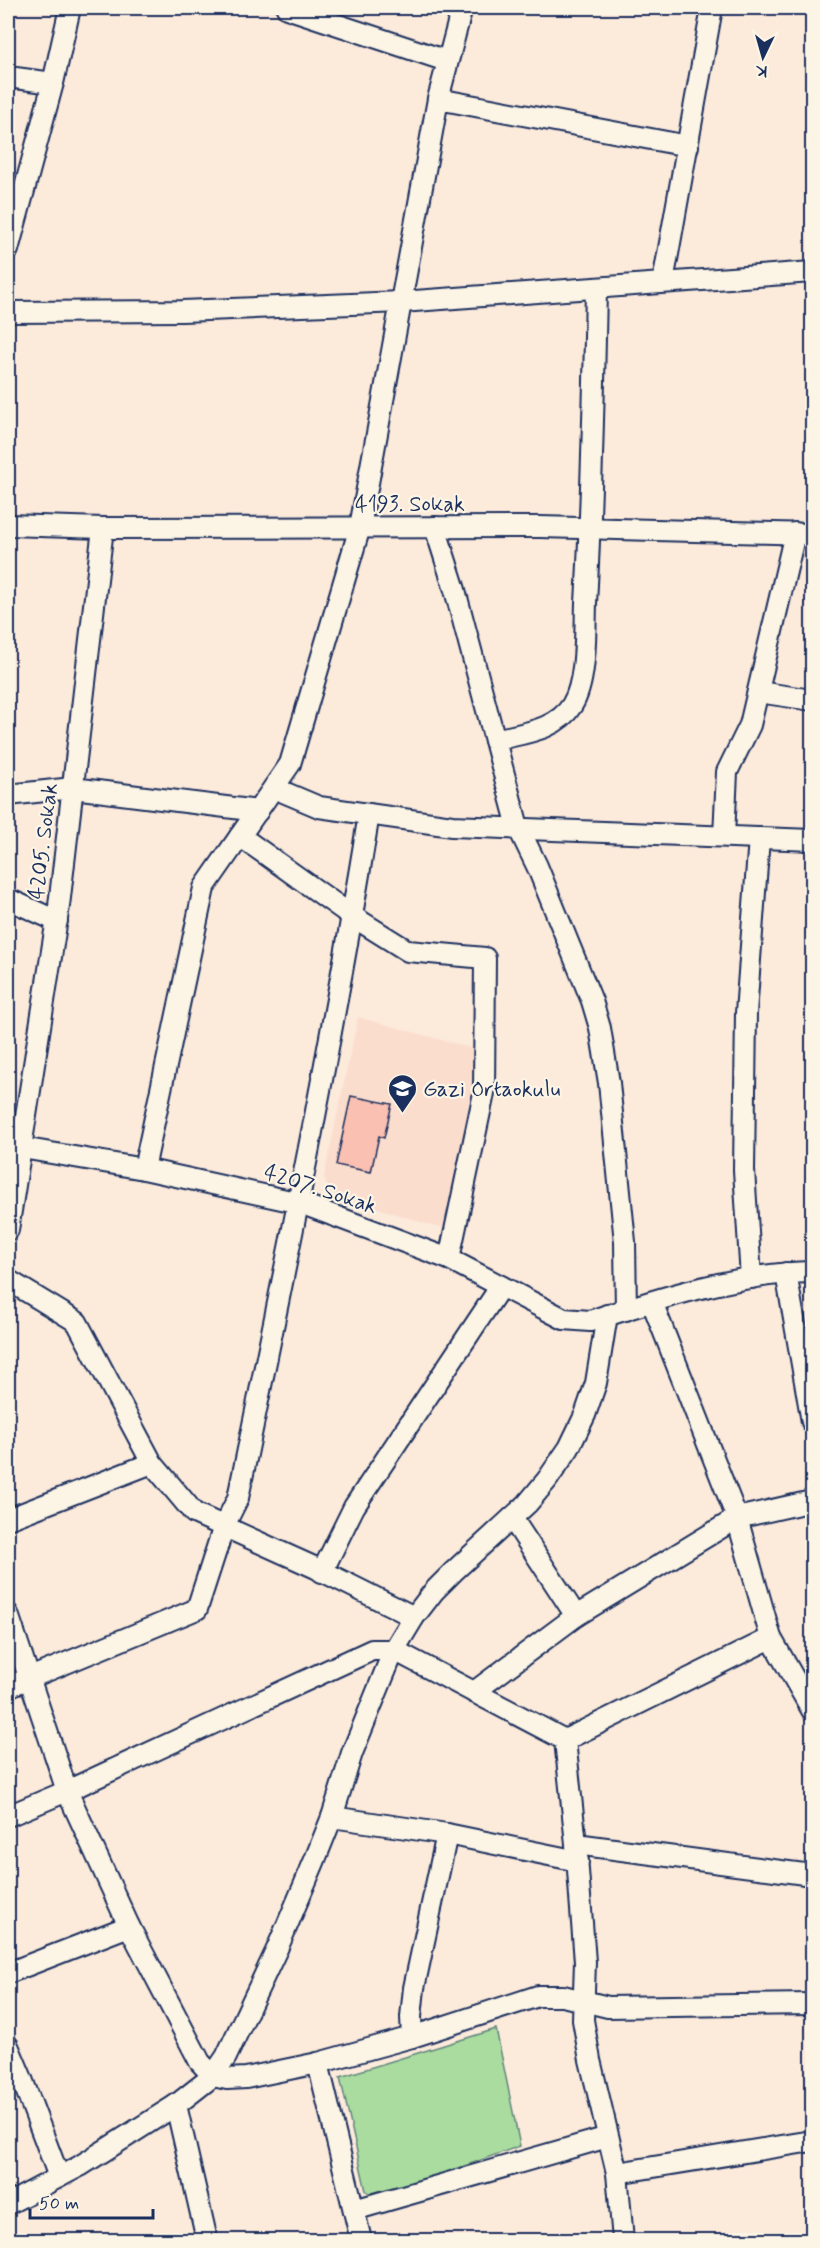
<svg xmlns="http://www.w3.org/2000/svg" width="820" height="2248" font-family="Mynerve,sans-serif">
  <rect width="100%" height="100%" fill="#fceadb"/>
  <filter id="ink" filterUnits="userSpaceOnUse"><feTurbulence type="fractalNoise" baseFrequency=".0167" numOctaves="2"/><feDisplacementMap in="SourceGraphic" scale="12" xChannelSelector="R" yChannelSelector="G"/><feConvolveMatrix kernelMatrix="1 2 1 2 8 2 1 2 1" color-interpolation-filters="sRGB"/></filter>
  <g filter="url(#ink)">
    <polygon fill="#fbddce" points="358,1017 478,1050 448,1226 436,1227 329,1192 324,1177"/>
    <polygon fill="#a9dc9e" stroke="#62867e" stroke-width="1.5" points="496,2029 520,2146 378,2197 366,2191 340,2077"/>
    <polygon fill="#fac0b1" stroke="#1b2f5e" stroke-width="1.5" points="351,1096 392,1104 384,1138 379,1136 371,1172 336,1165"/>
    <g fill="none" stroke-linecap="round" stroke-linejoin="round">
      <defs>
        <g id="minor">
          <polyline points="287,8 447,61"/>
          <polyline points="8,77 53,83"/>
          <polyline points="438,99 688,146"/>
          <polyline points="8,250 53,83 70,8"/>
          <polyline points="663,282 712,8"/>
          <polyline points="8,312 182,311 401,302 812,272"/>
          <polyline points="8,525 103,528 540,527 812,534"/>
          <polyline points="435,527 455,590 518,827 537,866 592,1001 600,1028 609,1083 625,1242 626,1310"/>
          <polyline points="758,692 812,700"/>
          <path d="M 495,740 C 522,733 556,731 572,705 C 587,681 585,632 586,603 C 592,498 594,394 596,289"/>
          <polyline points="274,788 319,807 452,826 812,840"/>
          <polyline points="8,795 73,788 258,811"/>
          <polyline points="240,836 352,916 408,951 485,958 484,1093 449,1259"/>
          <polyline points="724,836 727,772 750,725 795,533"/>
          <polyline points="8,899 57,921"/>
          <path d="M 22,1148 L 144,1169 L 300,1203 L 449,1259 L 564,1319 L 590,1321 C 660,1298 739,1273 812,1272"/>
          <polyline points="144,1169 204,888 290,764 360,527 438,99 462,8"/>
          <polyline points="8,1230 59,906 103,528"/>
          <polyline points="786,1273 812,1422"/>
          <polyline points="751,1278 744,1170 746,1013 759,838"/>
          <polyline points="8,1280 77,1322 152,1463 194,1513 316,1568 414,1617"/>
          <polyline points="652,1302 737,1518 771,1638 812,1710"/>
          <polyline points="512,1518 576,1616"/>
          <polyline points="8,1519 152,1463"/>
          <polyline points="322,1572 354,1507 501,1286"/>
          <polyline points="8,1614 67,1791 129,1926 200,2062 213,2076 227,2079 246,2078 318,2063 412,2037 538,1996 563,1996 608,2007 812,2004"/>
          <path d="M 8,1687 L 197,1609 L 224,1526 L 238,1498 C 285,1270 332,1043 369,814"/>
          <polyline points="474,1692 576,1616 737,1518 812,1501"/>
          <polyline points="565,1740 771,1638"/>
          <polyline points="8,1816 67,1791 372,1650 394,1650 565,1740 576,1844 585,1962 583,2020 590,2060 617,2173 623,2240"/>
          <polyline points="332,1817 447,1834 578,1861"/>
          <polyline points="576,1844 812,1875"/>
          <polyline points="8,1973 129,1926"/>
          <polyline points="412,2037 411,2017 414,1988 447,1834"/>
          <polyline points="8,2046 22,2079 59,2177"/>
          <polyline points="318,2063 361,2240"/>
          <polyline points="176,2105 207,2240"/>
          <polyline points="617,2173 812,2141"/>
          <polyline points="8,2204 80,2166 176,2105 213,2076 226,2057 277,1949 314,1862 332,1817 352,1753 394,1650 414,1617 434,1591 454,1571 527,1504 547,1480 569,1448 585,1415 596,1383 607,1315"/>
          <polyline points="354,2210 608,2137"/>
        </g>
      </defs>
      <use href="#minor" stroke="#1b2f5e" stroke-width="24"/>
      <use href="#minor" stroke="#fcf5e5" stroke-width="20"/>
    </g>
  </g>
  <defs>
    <symbol id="school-pin" viewBox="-11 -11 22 30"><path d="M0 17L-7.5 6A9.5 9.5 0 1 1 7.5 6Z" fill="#1b2f5e" stroke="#fcf5e5"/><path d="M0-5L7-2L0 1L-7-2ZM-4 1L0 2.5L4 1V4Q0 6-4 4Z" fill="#fff"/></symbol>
  </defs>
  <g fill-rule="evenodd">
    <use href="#school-pin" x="386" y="1072" width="33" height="45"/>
  </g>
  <g text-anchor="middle" stroke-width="4.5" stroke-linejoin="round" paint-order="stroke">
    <g font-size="22" fill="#1b2f5e" stroke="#fcf5e5">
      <text x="410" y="511">4193. Sokak</text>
      <text transform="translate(42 841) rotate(-83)" y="8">4205. Sokak</text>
      <text transform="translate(321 1188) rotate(18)" y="8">4207. Sokak</text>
    </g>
    <g font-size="22" fill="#1b2f5e" stroke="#fcf5e5" text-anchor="start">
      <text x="423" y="1096">Gazi Ortaokulu</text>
    </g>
  </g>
  <rect width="820" height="2248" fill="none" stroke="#fcf5e5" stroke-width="30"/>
  <rect x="15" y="15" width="790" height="2218" fill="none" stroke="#1b2f5e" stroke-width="2" filter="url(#ink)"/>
  <g transform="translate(763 57) rotate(185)" stroke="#fcf5e5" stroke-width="4.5" paint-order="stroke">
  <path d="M0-4.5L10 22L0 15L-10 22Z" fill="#1b2f5e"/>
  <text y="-9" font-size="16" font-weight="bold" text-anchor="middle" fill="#1b2f5e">K</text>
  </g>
  <path d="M30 2209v9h123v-9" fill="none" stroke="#1b2f5e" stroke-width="3"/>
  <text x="39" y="2209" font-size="18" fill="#1b2f5e" stroke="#fcf5e5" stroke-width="4.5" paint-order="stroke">50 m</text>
</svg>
